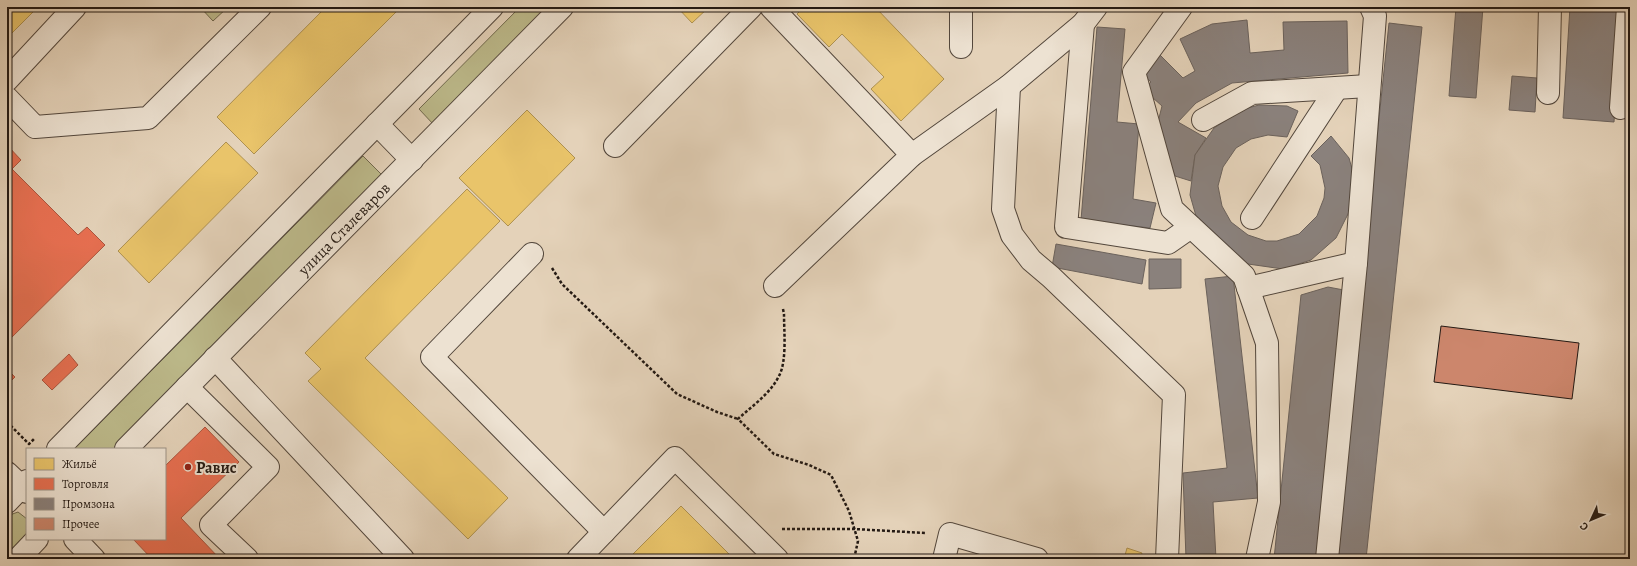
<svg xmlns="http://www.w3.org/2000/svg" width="1637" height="566" font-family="Alegreya,serif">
  <rect width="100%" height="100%" fill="#e4d2b9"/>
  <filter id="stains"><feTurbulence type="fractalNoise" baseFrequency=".005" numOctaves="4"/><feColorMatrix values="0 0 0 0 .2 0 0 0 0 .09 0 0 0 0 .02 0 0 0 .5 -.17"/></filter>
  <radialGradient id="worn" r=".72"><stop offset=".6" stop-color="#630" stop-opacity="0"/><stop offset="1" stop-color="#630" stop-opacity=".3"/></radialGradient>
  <g fill="#bcb98a" stroke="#70694e">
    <polygon points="200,7 228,7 213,21"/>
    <polygon points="520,7 551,7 434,125 419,109"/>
    <polygon points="363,156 384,177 115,449 74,449"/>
    <polygon points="18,512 27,519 27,539 12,559 7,559 7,516"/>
  </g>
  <g fill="#e9c46a" stroke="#ae9150">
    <polygon points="7,7 38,7 7,38"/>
    <polygon points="326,7 401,7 254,154 217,117"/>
    <polygon points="677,7 709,7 692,23"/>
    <polygon points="804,7 875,7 944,79 901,121 871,89 884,77 842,34 829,47 797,14"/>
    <polygon points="527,110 575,158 508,226 459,178"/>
    <polygon points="226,142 258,173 149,283 118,251"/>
    <polygon points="467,189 500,221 365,358 508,498 468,539 308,381 321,369 305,353"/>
    <polygon points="681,506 734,559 628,559"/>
    <polygon points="1127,548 1142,553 1140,559 1124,559"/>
    <polygon points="982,552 1005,559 980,559"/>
  </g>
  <g fill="#e76f51" stroke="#ac553e">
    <polygon points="7,145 21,160 12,169 78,235 87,227 105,245 7,342"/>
    <polygon points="69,354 78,365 52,390 42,380"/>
    <polygon points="7,369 15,377 7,385"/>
    <polygon points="205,427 239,462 181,518 220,559 152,559 133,539 165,539 165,466"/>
  </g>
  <g fill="#8a817c" stroke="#6b625c">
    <polygon points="1456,7 1483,7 1476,98 1449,96"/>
    <polygon points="1570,7 1622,7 1614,122 1563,118"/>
    <polygon points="1247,20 1250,53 1284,50 1283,22 1347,21 1348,73 1232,83 1196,103 1178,122 1206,138 1195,155 1191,181 1175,176 1157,126 1162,106 1143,89 1151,82 1141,73 1160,55 1183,78 1195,71 1180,39 1212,24"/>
    <polygon points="1389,23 1422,27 1366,559 1333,559"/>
    <polygon points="1097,27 1125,29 1117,122 1139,124 1133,199 1156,203 1150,228 1081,220"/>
    <polygon points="1512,76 1537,78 1535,112 1509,110"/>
    <polygon points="1259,105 1287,106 1298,111 1287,137 1268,135 1251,139 1236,148 1223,167 1218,186 1222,206 1231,222 1248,235 1266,241 1277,241 1299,234 1317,216 1324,198 1325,188 1320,165 1311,156 1331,136 1349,158 1354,176 1353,204 1336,238 1311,260 1283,269 1241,263 1198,223 1190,195 1195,155 1214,128 1244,109"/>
    <polygon points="1056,244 1146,260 1142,284 1052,267"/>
    <polygon points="1149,259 1181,259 1181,288 1149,289"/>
    <polygon points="1233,276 1258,498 1213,502 1216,559 1186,559 1183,473 1227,468 1205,279"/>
    <polygon points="1328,287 1349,291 1321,559 1274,559 1301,295"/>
  </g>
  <polygon fill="#cc866c" stroke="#231913" points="1441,326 1579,343 1572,399 1434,382"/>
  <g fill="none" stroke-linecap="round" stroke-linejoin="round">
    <defs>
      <g id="minor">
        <polyline points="771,7 912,155"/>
        <polyline points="1181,7 1134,72 1172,209 1244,276 1267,343 1269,502 1257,559"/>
        <polyline points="1083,24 1066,227 1168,243 1191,227"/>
        <polyline points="961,47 961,7"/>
        <polyline points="7,80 75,7"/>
        <polyline points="1009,86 1003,209 1012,235 1031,260 1051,277 1174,395 1167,559"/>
        <polyline points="1548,93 1550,7"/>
        <polyline points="7,98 35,127 148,118 260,7"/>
        <polyline points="1621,108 1628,7"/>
        <polyline points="1203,120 1252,93 1368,86"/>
        <polyline points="377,124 412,160"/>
        <polyline points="615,146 751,7"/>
        <polyline points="1252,218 1337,88"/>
        <polyline points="532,254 432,357 604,532"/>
        <polyline points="775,286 912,155 1009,86 1083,24 1096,7"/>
        <polyline points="1248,288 1356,263"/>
        <polyline points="215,358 403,559"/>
        <polyline points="187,387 268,467 211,525 247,559"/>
        <polyline points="58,449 492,7"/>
        <path id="s1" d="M 126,449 L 562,7"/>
        <polyline points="7,473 27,492"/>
        <polyline points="7,502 27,481"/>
        <polyline points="75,539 94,559"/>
        <polyline points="18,559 37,539"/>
        <polyline points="578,559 675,458 777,559"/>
        <polyline points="944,559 950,534 1037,559"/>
        <polyline points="1327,559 1356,263 1375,16 1371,7"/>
      </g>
    </defs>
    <use href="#minor" stroke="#53473c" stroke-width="24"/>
    <g stroke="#231913" stroke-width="2.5" stroke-dasharray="3 2" stroke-linecap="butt">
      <polyline points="552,268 562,284 677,394 717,412 738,419"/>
      <path d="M 783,309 L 784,314 C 784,332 787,361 779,376 C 770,394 752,406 738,419 L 774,454 L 809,465 L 831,475 L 849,511 L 858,541 L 854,559"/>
      <polyline points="7,422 29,444 35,438"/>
      <polyline points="782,529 854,529 925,533"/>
    </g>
    <use href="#minor" stroke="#ede2d2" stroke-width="22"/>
  </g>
  <circle fill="#8f2418" stroke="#ede2d2" stroke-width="1.5" cx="188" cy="467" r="4"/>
  <g text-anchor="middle" stroke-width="4" stroke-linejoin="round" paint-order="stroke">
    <g font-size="16" fill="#231913" stroke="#ede2d2">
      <text dy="6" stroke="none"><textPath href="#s1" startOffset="310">улица Сталеваров</textPath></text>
    </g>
    <g font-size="16" font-weight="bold" fill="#231913" stroke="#ede2d2" text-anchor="start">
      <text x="196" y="473">Равис</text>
    </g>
  </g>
  <rect width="1637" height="566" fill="none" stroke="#e4d2b9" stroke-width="24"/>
  <rect x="8" y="8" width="1621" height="550" fill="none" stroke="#231913" stroke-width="2"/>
  <rect x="12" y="12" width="1613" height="542" fill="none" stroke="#231913"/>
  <rect x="26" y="448" width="140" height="92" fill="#ede2d2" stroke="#9c9286"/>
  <rect x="34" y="458" width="20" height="12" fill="#e9c46a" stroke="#9c9286"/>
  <text x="62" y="468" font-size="12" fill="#231913">Жильё</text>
  <rect x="34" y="478" width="20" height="12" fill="#e76f51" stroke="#9c9286"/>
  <text x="62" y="488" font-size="12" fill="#231913">Торговля</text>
  <rect x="34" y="498" width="20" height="12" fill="#8a817c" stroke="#9c9286"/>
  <text x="62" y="508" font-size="12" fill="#231913">Промзона</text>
  <rect x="34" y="518" width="20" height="12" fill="#cc866c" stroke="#9c9286"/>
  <text x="62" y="528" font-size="12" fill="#231913">Прочее</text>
  <g transform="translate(1591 520) rotate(226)" stroke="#ede2d2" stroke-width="3" paint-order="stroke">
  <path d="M0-3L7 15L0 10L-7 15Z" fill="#231913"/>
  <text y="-6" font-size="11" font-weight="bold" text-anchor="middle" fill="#231913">С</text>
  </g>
  <rect width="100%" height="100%" filter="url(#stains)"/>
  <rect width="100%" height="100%" fill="url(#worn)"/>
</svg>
